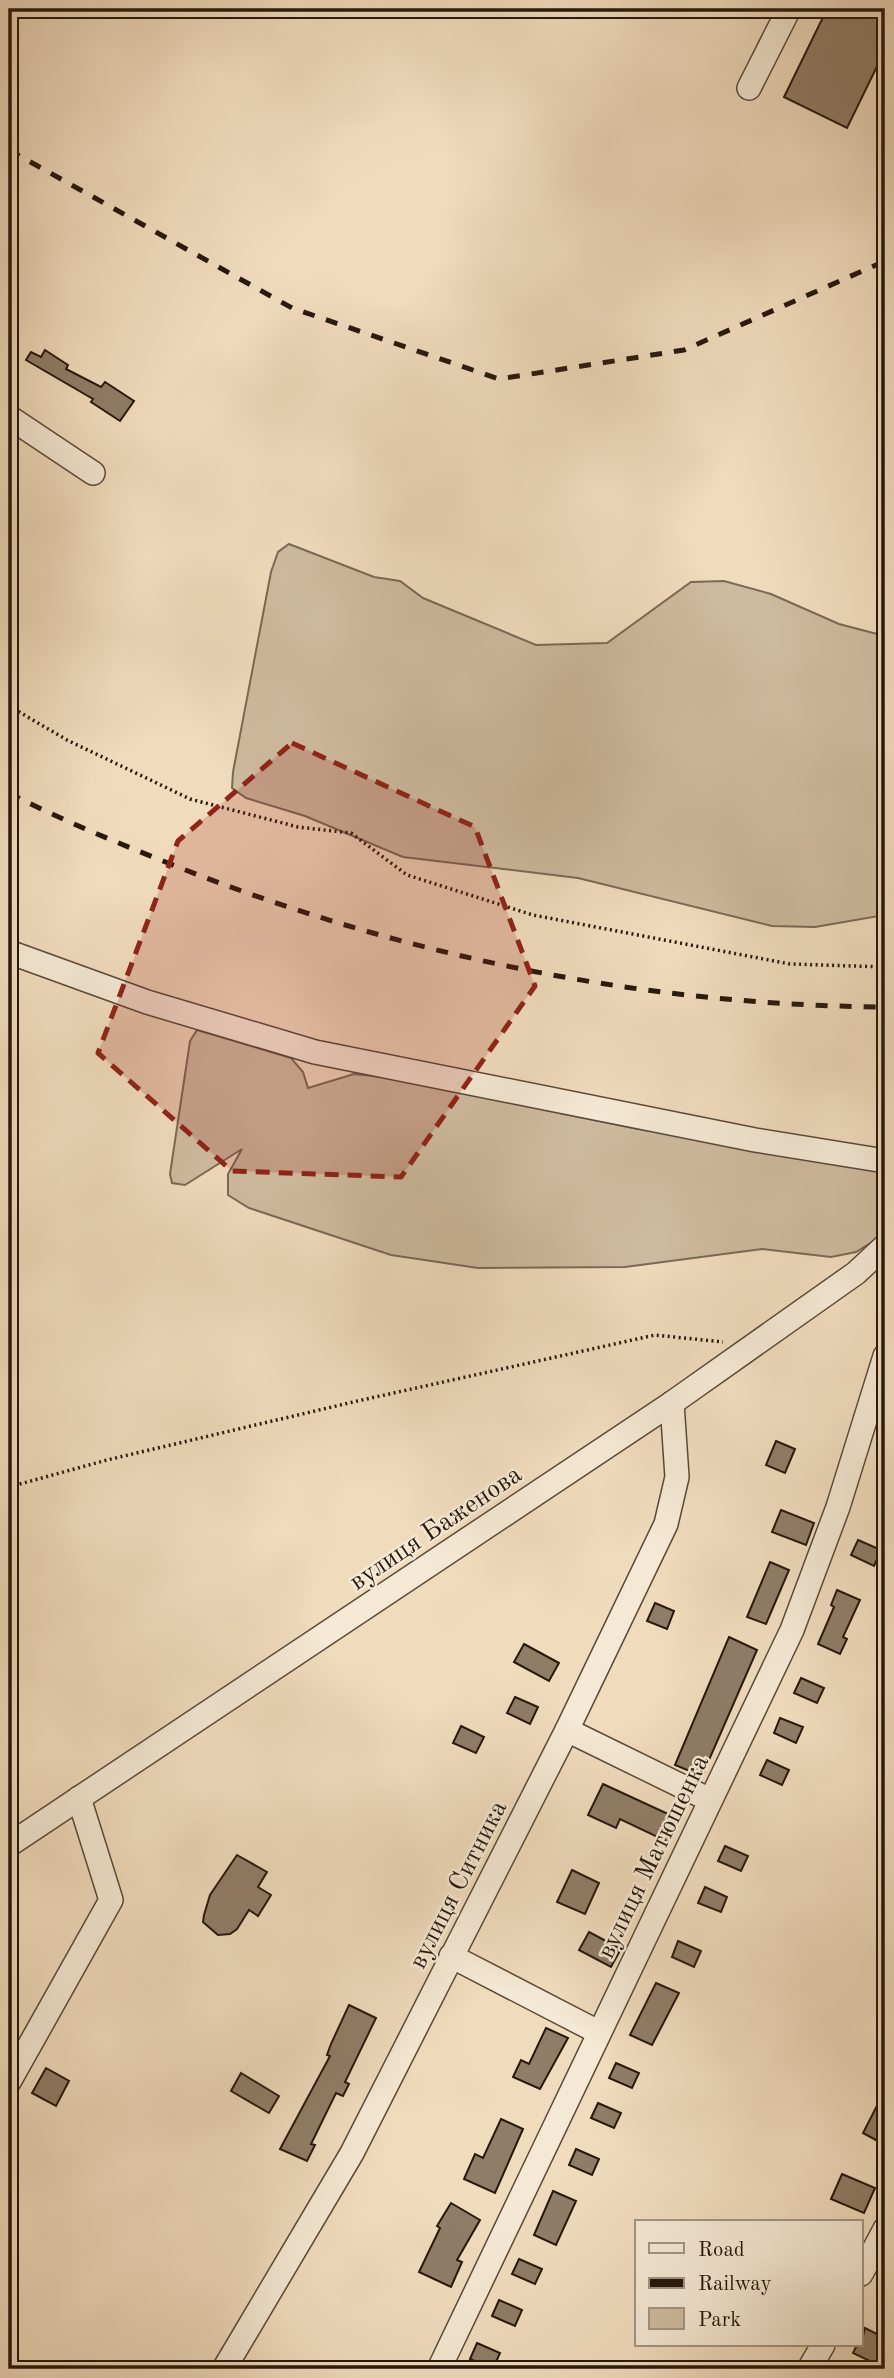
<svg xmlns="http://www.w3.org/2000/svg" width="894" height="2378" font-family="'Old Standard TT',serif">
  <rect width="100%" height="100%" fill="#f0dbbd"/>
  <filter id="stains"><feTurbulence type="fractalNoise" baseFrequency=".00286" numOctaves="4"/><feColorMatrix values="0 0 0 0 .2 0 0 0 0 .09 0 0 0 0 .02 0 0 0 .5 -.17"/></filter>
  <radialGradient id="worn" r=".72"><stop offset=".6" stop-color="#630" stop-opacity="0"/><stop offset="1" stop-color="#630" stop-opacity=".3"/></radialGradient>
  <g fill="#ceba9f" stroke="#7a6956" stroke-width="2">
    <polygon points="289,544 374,577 400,581 423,598 536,645 607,643 691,582 724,581 771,594 839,624 885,636 885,915 815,927 772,926 578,878 403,857 305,816 246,798 232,788 233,772 271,572 278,552"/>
    <polygon points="197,1030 291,1058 303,1072 308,1088 354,1074 383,1077 633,1128 881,1170 885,1172 885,1229 880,1237 856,1252 831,1257 762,1249 625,1267 478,1268 391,1255 249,1208 228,1195 228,1174 242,1149 185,1185 172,1183 170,1174 190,1041"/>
  </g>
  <g fill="#907d68" stroke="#27180c" stroke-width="2">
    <polygon points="827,9 885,9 885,50 847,128 784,97"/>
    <polygon points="45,350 68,365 66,369 101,387 105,382 134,401 120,421 91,402 93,399 26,360 31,352 41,357"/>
    <polygon points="776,1441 795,1449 785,1473 766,1465"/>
    <polygon points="781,1510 814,1523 806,1545 772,1532"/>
    <polygon points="858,1540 881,1550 874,1566 851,1555"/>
    <polygon points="770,1562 789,1570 766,1624 747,1617"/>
    <polygon points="837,1590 860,1600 843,1637 847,1639 840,1654 818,1644 834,1607 831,1605"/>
    <polygon points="655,1603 674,1611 667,1629 647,1621"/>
    <polygon points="729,1637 757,1650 702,1776 675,1765"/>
    <polygon points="524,1644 559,1663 549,1681 514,1662"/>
    <polygon points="801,1678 824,1688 817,1703 794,1693"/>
    <polygon points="515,1697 538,1707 530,1724 507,1713"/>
    <polygon points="780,1718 803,1727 796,1743 774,1733"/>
    <polygon points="461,1726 484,1737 476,1753 453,1743"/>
    <polygon points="767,1760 789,1770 782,1785 760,1775"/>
    <polygon points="603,1784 679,1819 668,1842 620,1819 616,1828 588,1815"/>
    <polygon points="725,1846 748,1856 741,1871 718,1861"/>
    <polygon points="237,1855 267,1872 258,1887 271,1895 258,1916 249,1910 237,1929 230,1934 218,1935 203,1922 204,1915 210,1895"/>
    <polygon points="572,1870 599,1883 585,1914 557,1902"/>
    <polygon points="705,1887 727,1897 721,1912 698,1903"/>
    <polygon points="589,1932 621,1949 611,1967 579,1950"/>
    <polygon points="678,1941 701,1951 694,1967 672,1957"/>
    <polygon points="656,1983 679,1993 652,2045 630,2035"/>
    <polygon points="349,2005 376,2018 345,2082 349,2084 343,2096 336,2093 311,2144 315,2145 307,2161 280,2149 330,2056 327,2055 331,2044"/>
    <polygon points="546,2028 568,2038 540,2089 513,2077 521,2060 529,2064"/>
    <polygon points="616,2063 639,2073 632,2088 609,2078"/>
    <polygon points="46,2068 69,2081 56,2106 32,2093"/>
    <polygon points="241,2073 279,2096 269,2113 231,2091"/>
    <polygon points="885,2090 885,2145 863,2133"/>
    <polygon points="598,2103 621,2113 614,2128 591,2118"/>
    <polygon points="501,2119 523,2129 495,2193 464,2179 475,2154 483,2158"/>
    <polygon points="576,2149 599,2159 592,2175 569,2165"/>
    <polygon points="842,2174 875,2188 864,2213 831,2199"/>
    <polygon points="553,2191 576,2201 556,2245 534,2235"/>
    <polygon points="451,2203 480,2220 457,2260 462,2262 451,2287 419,2272 440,2228 437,2226"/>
    <polygon points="519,2259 542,2269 535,2284 512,2274"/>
    <polygon points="499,2300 522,2310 515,2326 492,2316"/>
    <polygon points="865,2328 885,2338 885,2346 876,2364 853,2353 857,2345 861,2345"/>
    <polygon points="477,2343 500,2353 493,2369 470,2359"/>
  </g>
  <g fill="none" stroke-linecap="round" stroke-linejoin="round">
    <defs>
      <g id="minor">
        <polyline points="749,88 789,9"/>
        <polyline points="9,417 93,473"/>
        <polyline points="9,952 147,1002 315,1052 755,1140 885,1161"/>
        <polyline points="567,1730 710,1800"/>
        <polyline points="9,1845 672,1403 856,1273 885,1246"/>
        <polyline points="451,1956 598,2032"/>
        <polyline points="9,2082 111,1900 79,1798"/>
        <polyline points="861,2274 885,2229"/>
        <polyline points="224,2369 352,2153 567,1730 666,1524 677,1477 672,1403"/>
        <polyline points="439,2369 792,1630 838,1507 885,1356"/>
        <polyline points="809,2369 823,2345"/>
      </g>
    </defs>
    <use href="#minor" stroke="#594938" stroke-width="26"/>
    <g stroke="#27180c" stroke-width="3.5" stroke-dasharray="2 3.5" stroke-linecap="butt">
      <polyline points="9,706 67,740 190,799 298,827 351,833 407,875 533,915 790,964 885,967"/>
      <polyline points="9,1487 107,1460 353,1402 655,1335 723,1342"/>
    </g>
    <use href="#minor" stroke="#f5e8d4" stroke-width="23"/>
    <g stroke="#27180c" stroke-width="5" stroke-dasharray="12 12" stroke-linecap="butt">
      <polyline points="9,150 292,308 499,379 684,350 885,261"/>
      <path d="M 9,793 C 59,819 111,840 163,861 C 393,954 637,1005 885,1007"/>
    </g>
  </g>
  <path fill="#8f2418" fill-opacity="0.2" stroke="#8f2418" stroke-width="5" stroke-dasharray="14 9" stroke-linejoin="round" d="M 292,743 L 475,827 L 535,986 L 401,1177 L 232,1171 L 98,1053 L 178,841 Z"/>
  <g text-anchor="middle" stroke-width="5" stroke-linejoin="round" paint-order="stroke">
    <g font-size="26" fill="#27180c" stroke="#f5e8d4">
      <text transform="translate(435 1527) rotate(-34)" y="9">вулиця Баженова</text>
      <text transform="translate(652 1856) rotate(-64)" y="9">вулиця Матюшенка</text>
      <text transform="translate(457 1884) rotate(-63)" y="9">вулиця Ситника</text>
    </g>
  </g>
  <rect width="894" height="2378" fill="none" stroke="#f0dbbd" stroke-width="35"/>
  <rect x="10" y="10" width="873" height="2357" fill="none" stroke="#27180c" stroke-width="3.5"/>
  <rect x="18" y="18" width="859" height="2343" fill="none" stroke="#27180c" stroke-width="2"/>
  <rect x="635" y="2220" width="228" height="126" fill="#f5e8d4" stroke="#a39584" stroke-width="2"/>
  <rect x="649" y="2243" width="35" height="10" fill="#f5e8d4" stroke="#a39584" stroke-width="2"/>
  <text x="698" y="2256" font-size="21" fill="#27180c">Road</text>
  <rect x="649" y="2278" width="35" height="10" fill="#27180c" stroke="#a39584" stroke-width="2"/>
  <text x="698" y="2290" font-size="21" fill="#27180c">Railway</text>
  <rect x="649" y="2308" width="35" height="21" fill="#ceba9f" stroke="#a39584" stroke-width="2"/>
  <text x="698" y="2326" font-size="21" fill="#27180c">Park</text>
  <rect width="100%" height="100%" filter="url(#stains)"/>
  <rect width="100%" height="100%" fill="url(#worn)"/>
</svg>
